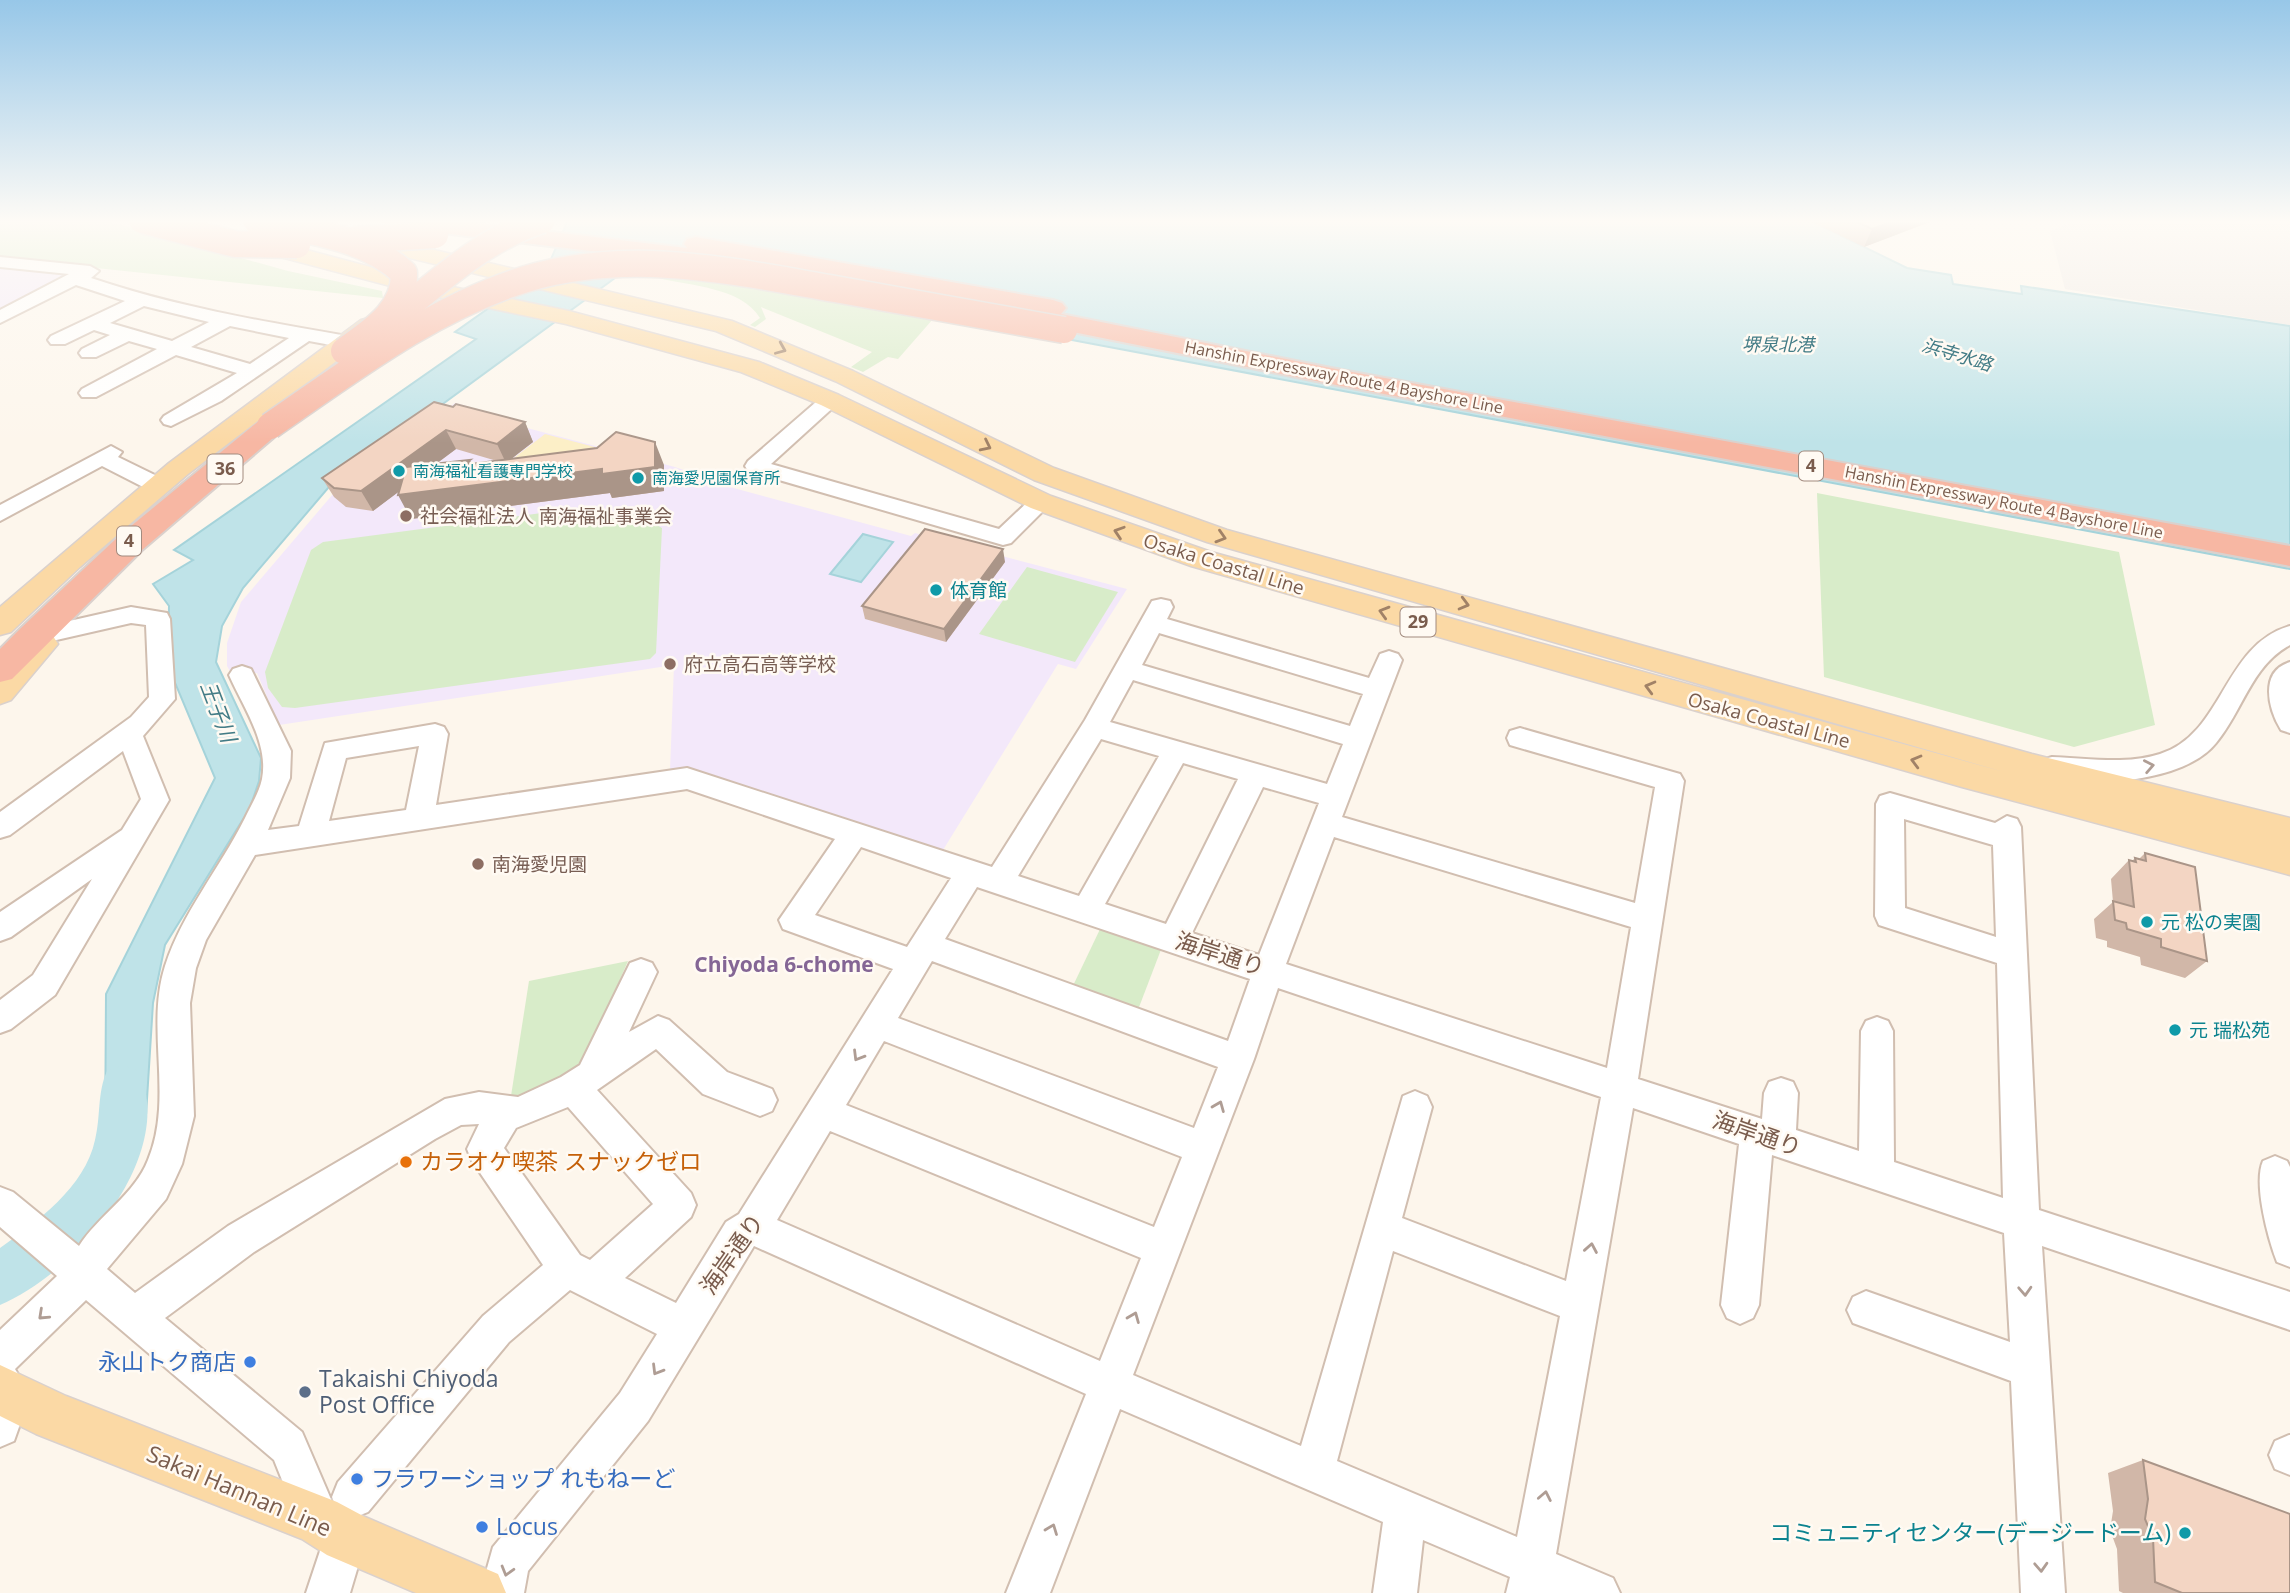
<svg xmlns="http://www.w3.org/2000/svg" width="2290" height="1593" font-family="'Open Sans','Noto Sans JP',sans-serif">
  <rect width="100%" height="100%" fill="#fdf6ec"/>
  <polygon fill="#efe9e4" points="2078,220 2290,220 2290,325 2065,289 2050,231"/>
  <g fill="#f3e8fa">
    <polygon points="0,264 75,272 0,314"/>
    <polygon points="455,403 467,406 462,411 675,467 695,474 693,477 911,536 915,533 1127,589 1076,669 1058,664 943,850 687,768 670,771 674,665 279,725 257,673 231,673 227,666 227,643 241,602 339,487"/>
  </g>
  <g fill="#d8ecc9">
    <polygon points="0,220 104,220 288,271 382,291 383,298 0,258"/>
    <path d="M 671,269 L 933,319 L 898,359 L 888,357 L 863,372 L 851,367 L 872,352 L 761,307 L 766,319 L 755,327 L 750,325 L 760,318 C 741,287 690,286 658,278 Z"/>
    <polygon points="1817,493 2119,552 2155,725 2074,747 1824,677"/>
    <polygon points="579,508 578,521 637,514 662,528 656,653 650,659 295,708 282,707 268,688 265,672 311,550 323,542"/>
    <polygon points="1027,567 1118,592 1075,662 979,634"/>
    <polygon points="1102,925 1162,947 1136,1015 1070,992"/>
    <path d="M 628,961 L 582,1066 C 566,1081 533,1098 511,1096 L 529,981 Z"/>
  </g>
  <polygon fill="#fcefc7" points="545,434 610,451 510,461"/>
  <g fill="#bfe3e8" stroke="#a5d3da" stroke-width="2">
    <polygon points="568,220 1809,220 1907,268 1951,275 1953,284 2022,294 2021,286 2290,326 2290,569 641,259 328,488 243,588 222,626 216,662 261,758 259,781 250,808 165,945 153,1003 146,1115 105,1148 106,994 215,778 173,678 168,659 169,606 153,584 193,560 174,550 476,339 455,332 548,266"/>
    <polygon points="863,534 893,542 861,582 830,574"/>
  </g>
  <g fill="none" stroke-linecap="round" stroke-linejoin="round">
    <path fill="#bfe3e8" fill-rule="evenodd" d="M 123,1065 L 139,1071 C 178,1157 74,1274 0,1305 L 0,1248 C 37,1222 85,1187 95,1140 C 101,1116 97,1093 107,1071 Z"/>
    <defs>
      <g id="minor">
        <path d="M 0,257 L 90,266 L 99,271 L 91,278 C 174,306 259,321 347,336 L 357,342 L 347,348 L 309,341 L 221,401 L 171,426 L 164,424 L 161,420 L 164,416 L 237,373 L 176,355 L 96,397 L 82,397 L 79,393 L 82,389 L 157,349 L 129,341 L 96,357 L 82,357 L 79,353 L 82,349 L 110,335 L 94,330 L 65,344 L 51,344 L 48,340 L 51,336 L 125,301 L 76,285 L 0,323 L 0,310 L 69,274 L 0,267 ZM 144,306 L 209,322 L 172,341 L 110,323 ZM 230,326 L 289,338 L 250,364 L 191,347 Z"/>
        <polygon points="830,394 837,396 840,400 837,404 771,464 999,529 1033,497 1049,497 1052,502 1011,543 1003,545 748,471 745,466 748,461 823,396"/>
        <polygon points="111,446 122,452 118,457 165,480 168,485 165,490 149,490 102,466 0,521 0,505"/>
        <path d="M 1161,599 L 1170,601 L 1173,607 L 1167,619 L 1369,678 L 1380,654 L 1389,651 L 1398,654 L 1402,660 L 1342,817 L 1635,903 L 1655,787 L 1510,745 L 1507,738 L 1510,731 L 1520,728 L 1680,774 L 1684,781 L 1638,1079 L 1762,1119 L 1764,1093 L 1769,1082 L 1781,1078 L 1793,1082 L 1798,1093 L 1796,1130 L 1859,1151 L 1861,1031 L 1866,1021 L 1877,1017 L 1888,1021 L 1893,1031 L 1894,1162 L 2003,1198 L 1997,963 L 1879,925 L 1875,916 L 1876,804 L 1880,796 L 1890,793 L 1995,823 L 2007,816 L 2017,819 L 2021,827 L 2039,1210 L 2290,1292 L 2290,1330 L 2042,1246 L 2065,1593 L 2021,1593 L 2011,1381 L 1853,1323 L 1847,1310 L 1853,1297 L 1866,1291 L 2010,1342 L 2004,1233 L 1772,1155 L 1759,1305 L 1753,1318 L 1740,1324 L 1727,1318 L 1721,1305 L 1739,1144 L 1633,1108 L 1556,1554 L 1613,1578 L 1620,1593 L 1506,1593 L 1510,1577 L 1423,1540 L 1417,1593 L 1373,1593 L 1383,1522 L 1120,1409 L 1050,1593 L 1006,1593 L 1086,1394 L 754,1246 L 648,1421 L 528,1571 L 524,1593 L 480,1593 L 493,1547 L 620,1393 L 657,1334 L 570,1290 L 509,1342 L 368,1512 L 353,1518 L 338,1512 L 332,1497 L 338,1482 L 483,1316 L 543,1265 L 472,1161 L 467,1149 L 479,1124 L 461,1125 L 435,1139 L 254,1252 L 165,1318 L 302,1432 L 339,1518 L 346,1515 L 361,1521 L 367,1536 L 350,1593 L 306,1593 L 324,1539 L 319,1541 L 304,1535 L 274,1460 L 86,1300 L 15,1369 L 30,1396 L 14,1441 L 0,1447 L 0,1330 L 57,1276 L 0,1227 L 0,1187 L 13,1192 L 79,1246 C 98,1216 135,1194 148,1160 C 174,1098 145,1029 165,966 C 182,913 220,868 245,818 C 251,805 259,793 262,779 C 269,743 243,707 229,675 L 233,669 L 242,666 L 251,669 L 291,751 L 290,778 L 268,830 L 299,826 L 325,743 L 435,724 L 444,727 L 448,734 L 436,805 L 687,768 L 992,867 L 1085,720 L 1152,601 ZM 1159,633 L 1363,694 L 1350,726 L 1142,665 ZM 1133,680 L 1343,744 L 1327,784 L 1110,722 ZM 1101,739 L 1159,756 L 1079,896 L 1018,876 ZM 419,746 L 406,810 L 329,821 L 346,758 ZM 1183,763 L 1238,779 L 1166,924 L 1105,904 ZM 1263,787 L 1319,803 L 1259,955 L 1192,933 ZM 687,789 L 835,839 L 779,920 L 783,929 L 893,969 L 739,1214 L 726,1222 L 676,1303 L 625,1278 L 691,1217 L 696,1205 L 691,1193 L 597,1090 L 656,1049 L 703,1094 L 760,1116 L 772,1111 L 777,1100 L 772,1089 L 727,1072 L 669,1020 L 658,1016 L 629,1032 L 657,972 L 652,963 L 641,959 L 630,963 L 580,1065 L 561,1077 L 518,1097 L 479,1092 L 445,1099 L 228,1226 L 135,1293 L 107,1269 L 166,1199 L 182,1164 L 194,1116 L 190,1003 L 196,968 L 206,940 L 255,855 ZM 1904,819 L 1993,845 L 1996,937 L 1905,908 ZM 1334,837 L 1631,927 L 1607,1068 L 1286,964 ZM 861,847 L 951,878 L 907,947 L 815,915 ZM 977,887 L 1250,979 L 1228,1041 L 945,939 ZM 932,961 L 1218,1067 L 1194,1128 L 898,1018 ZM 1278,988 L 1601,1097 L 1566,1281 L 1402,1218 L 1432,1107 L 1427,1096 L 1415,1091 L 1403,1096 L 1301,1446 L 1133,1375 L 1254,1059 ZM 884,1041 L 1182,1157 L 1154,1227 L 846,1105 ZM 568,1107 L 653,1204 L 590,1260 L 580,1255 L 504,1148 L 516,1128 ZM 830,1131 L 1141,1258 L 1100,1361 L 777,1220 ZM 1393,1251 L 1560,1316 L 1517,1537 L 1337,1461 Z"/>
        <polygon points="131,607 167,613 170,619 175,699 143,736 169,800 55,995 11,1029 0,1033 0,1000 33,975 92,879 11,937 0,941 0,912 122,830 141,799 123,751 10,835 0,838 0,812 131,717 149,697 146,625 131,623 52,641 43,639 40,633 43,627"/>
        <path d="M 2290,626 L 2290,645 C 2251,666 2243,711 2216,743 C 2184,783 2088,789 2042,774 L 2038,767 L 2042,760 L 2052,757 C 2086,758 2126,765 2160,754 C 2224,734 2223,645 2290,626 Z"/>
        <path d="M 2290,662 L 2290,733 L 2281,730 C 2268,709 2259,671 2290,662 Z"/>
        <path d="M 2275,1156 L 2287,1161 L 2290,1167 L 2290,1267 L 2277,1262 C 2268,1239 2253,1183 2263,1161 Z"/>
        <polygon points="2289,1435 2290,1435 2290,1475 2275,1469 2269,1455 2275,1441"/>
      </g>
      <g id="major">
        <polygon points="359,232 732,321 853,371 1054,468 1227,530 2032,754 2290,818 2290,875 1962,787 1191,566 1031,508 821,405 741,372 566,324 417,293 250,249 247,244 258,237 419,280 569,311 759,362 839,395 1051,496 1211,552 2004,772 1207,542 1034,480 835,381 716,331 351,244 348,239 351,234"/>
        <polygon points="369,318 377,320 381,325 377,330 188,474 80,567 11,632 0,635 0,607 169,463 361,320"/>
        <polygon points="42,633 53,636 58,644 11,700 0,704 0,671 31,636"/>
        <polygon points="0,1365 66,1396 337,1502 365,1517 498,1574 506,1593 416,1593 327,1555 302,1539 36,1434 0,1416"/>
      </g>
      <g id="highway">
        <polygon points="382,220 451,220 687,248 684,244 687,239 696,237 1053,300 1062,303 1066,308 1061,314 1331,368 2290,546 2290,566 1331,384 1023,322 1014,319 1010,314 1014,309 733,258 731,265 722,267 394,227 386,225"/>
        <polygon points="270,417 280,420 284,426 280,432 142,550 12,679 0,682 0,649 20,629 119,536 260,420"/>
      </g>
    </defs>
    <use href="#minor" stroke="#d1beb0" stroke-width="4"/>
    <use href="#major" stroke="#dad1cd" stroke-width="3"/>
    <use href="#highway" stroke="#dad1cd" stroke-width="4"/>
    <use href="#minor" fill="#fff" fill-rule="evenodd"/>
    <use href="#major" fill="#fbd9a5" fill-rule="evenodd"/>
    <use href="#highway" fill="#f7b7a3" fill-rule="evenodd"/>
    <defs>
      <g id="highway-bridge">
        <polyline points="142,220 235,244 297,245"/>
        <path d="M 256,220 C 306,231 365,236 404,273 C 405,311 372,331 344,351"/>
        <polyline points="353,240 435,235"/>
        <path d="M 391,320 C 439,281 482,240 542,220"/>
        <path d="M 270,426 C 350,371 432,308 526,279 C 630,248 731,271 835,289 C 911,303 988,316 1064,330"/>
      </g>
    </defs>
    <use href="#highway-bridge" stroke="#dad1cd" stroke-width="29" stroke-linecap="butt"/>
    <use href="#highway-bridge" stroke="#f7b7a3" stroke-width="26"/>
  </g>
  <g fill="#d1b7a8" fill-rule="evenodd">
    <polygon points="1808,220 1935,220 1864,247"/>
    <path d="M 434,402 L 525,422 L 533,442 L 511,459 L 664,465 L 664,491 L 612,498 L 610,493 L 411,519 L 399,491 L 373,511 L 346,507 L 334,497 L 322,478 ZM 456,449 L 497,461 L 471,464 L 470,460 L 436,464 Z"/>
    <polygon points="1005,562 946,642 865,619 862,606"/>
    <polygon points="2145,853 2207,961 2185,978 2141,965 2140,957 2107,947 2107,941 2096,938 2094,919 2113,902 2111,879 2129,860 2132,861 2135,858 2139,859"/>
    <polygon points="2143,1460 2290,1593 2123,1593 2119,1591 2117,1549 2110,1530 2113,1511 2108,1473"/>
  </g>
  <g fill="#aa9588">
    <polygon points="1896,220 1935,220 1864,247 1872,229"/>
    <polygon points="525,422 533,442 506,463 497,444"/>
    <polygon points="446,430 456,449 373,511 361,491"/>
    <polygon points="655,442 664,465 664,491 612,498 610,493 411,519 398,495 463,465 470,460 481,484"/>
    <polygon points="1003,549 1005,562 946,642 944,629"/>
  </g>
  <g fill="#f3d5c3" stroke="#aa9588" stroke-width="2">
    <polygon points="1853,220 1896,220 1872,229"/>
    <polygon points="434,402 453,407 456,404 525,422 497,444 446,430 361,491 334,488 322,478"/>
    <polygon points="616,432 655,442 655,467 602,474 602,469 398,495 406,467 470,460 463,465 597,448"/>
    <polygon points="925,529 1003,549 944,629 862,606"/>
    <polygon points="2145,853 2195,867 2207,961 2161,947 2161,939 2127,929 2126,923 2115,920 2113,901 2134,907 2129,860 2136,862 2135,858 2146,861"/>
    <polygon points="2143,1460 2290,1514 2290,1593 2182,1593 2155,1582 2153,1538 2145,1519 2148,1499"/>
  </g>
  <defs><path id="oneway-chevron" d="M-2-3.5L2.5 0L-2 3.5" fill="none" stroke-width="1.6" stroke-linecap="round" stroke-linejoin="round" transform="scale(1.75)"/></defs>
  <g stroke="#a18267">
    <use href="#oneway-chevron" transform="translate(781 349) rotate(23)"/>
    <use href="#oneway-chevron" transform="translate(986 446) rotate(26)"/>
    <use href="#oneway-chevron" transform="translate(1119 532) rotate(-162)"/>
    <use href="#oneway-chevron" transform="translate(1221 537) rotate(17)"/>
    <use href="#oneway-chevron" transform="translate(1464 604) rotate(15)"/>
    <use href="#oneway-chevron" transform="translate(1384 612) rotate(-164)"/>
    <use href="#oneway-chevron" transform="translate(1650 687) rotate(-165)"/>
    <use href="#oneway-chevron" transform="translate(1916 761) rotate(-165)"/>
  </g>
  <g stroke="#af9d94">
    <use href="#oneway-chevron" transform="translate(2149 766) rotate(-11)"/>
    <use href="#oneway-chevron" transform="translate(858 1056) rotate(121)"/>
    <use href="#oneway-chevron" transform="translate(1219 1106) rotate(-68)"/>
    <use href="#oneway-chevron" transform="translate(1591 1248) rotate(-80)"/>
    <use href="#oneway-chevron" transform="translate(2025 1291) rotate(87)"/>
    <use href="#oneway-chevron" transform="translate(43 1315) rotate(137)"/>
    <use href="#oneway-chevron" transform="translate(1134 1317) rotate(-68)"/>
    <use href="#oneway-chevron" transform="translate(657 1370) rotate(121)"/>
    <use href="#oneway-chevron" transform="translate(1545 1496) rotate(-79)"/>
    <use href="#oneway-chevron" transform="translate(1052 1529) rotate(-69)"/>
    <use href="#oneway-chevron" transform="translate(2041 1567) rotate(87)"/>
    <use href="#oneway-chevron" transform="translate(507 1571) rotate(106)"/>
  </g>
  <linearGradient id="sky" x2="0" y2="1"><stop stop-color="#97c7e8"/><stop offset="0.5" stop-color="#fefbf6"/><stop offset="1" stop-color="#fefbf6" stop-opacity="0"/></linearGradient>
  <rect width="2290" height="443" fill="url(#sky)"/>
  <g fill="#0f9aa8" stroke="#fffaf3" stroke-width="2.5">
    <circle cx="399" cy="471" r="7"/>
    <circle cx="638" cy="478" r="7"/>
    <circle cx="936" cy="590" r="7"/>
    <circle cx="2147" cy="922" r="7"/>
    <circle cx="2175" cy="1030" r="7"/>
    <circle cx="2185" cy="1533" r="7"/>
  </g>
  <g fill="#8d6e63" stroke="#fffaf3" stroke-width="2.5">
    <circle cx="406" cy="516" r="7"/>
    <circle cx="670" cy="664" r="7"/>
    <circle cx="478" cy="864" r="7"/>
  </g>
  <circle fill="#e8710a" stroke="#fffaf3" stroke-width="2.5" cx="406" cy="1162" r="7"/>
  <g fill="#3f7fe0" stroke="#fffaf3" stroke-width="2.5">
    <circle cx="250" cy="1362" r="7"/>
    <circle cx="357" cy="1479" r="7"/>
    <circle cx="482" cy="1527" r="7"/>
  </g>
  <circle fill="#5c6f8a" stroke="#fffaf3" stroke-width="2.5" cx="305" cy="1392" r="7"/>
  <g text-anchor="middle" stroke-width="5" stroke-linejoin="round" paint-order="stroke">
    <g font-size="16" fill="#7a5c4d" stroke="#fffaf3">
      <text transform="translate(1344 377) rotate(11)" y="6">Hanshin Expressway Route 4 Bayshore Line</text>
      <text transform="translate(2004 502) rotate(11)" y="6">Hanshin Expressway Route 4 Bayshore Line</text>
    </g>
    <g font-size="16" fill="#0d838f" stroke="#fffaf3" text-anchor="start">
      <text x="413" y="477">南海福祉看護専門学校</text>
      <text x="652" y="484">南海愛児園保育所</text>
    </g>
    <g font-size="18" font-style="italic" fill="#437c86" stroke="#fffaf3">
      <text x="1778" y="351">堺泉北港</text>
      <text transform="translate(1957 355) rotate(17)" y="6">浜寺水路</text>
    </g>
    <g fill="#fffaf3" stroke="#a28b7f" stroke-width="2">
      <rect x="1799" y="451.5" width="24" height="29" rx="5"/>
      <rect x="207.5" y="454.5" width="35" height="29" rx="5"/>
      <rect x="117" y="526.5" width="24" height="29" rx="5"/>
      <rect x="1400.5" y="607.5" width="35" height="29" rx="5"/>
    </g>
    <g font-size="18" font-weight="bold" fill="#7a5c4d">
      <text x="1811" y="472">4</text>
      <text x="225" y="475">36</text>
      <text x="129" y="547">4</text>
      <text x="1418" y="628">29</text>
    </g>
    <g font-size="19" fill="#785e54" stroke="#fffaf3" text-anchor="start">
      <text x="420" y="523">社会福祉法人 南海福祉事業会</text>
      <text x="684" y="671">府立高石高等学校</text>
      <text x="492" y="871">南海愛児園</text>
    </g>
    <g font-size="19" fill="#7a5c4d" stroke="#fffaf3">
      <text transform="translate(1224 564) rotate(17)" y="7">Osaka Coastal Line</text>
      <text transform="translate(1769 720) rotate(15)" y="7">Osaka Coastal Line</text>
    </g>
    <g font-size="19" fill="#0d838f" stroke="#fffaf3" text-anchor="start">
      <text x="950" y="597">体育館</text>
      <text x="2161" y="929">元 松の実園</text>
      <text x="2189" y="1037">元 瑞松苑</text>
    </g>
    <g font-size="21" font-style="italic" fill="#437c86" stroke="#fffaf3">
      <text transform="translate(218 712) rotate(69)" y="7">王子川</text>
    </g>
    <g font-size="21" font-weight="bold" fill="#846695" stroke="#fffaf3">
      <text x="784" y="972">Chiyoda 6-chome</text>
    </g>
    <g font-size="23" fill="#7a5c4d" stroke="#fffaf3">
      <text transform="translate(1220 954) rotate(18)" y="8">海岸通り</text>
      <text transform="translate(1757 1134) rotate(19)" y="8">海岸通り</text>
      <text transform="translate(732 1254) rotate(-55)" y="8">海岸通り</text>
      <text transform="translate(239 1491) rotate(23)" y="8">Sakai Hannan Line</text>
    </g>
    <g font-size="23" fill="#c56008" stroke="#fffaf3" text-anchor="start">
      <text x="420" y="1170">カラオケ喫茶 スナックゼロ</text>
    </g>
    <g font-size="23" fill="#366cbe" stroke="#fffaf3" text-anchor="start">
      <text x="236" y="1370" text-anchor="end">永山トク商店</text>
      <text x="371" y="1487">フラワーショップ れもねーど</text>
      <text x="496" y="1535">Locus</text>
    </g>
    <g font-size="23" fill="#4e5e75" stroke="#fffaf3" text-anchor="start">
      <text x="319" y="1387">Takaishi Chiyoda<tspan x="319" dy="26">Post Office</tspan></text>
    </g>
    <g font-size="23" fill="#0d838f" stroke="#fffaf3" text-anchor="end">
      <text x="2171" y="1541">コミュニティセンター(デージードーム)</text>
    </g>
  </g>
</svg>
